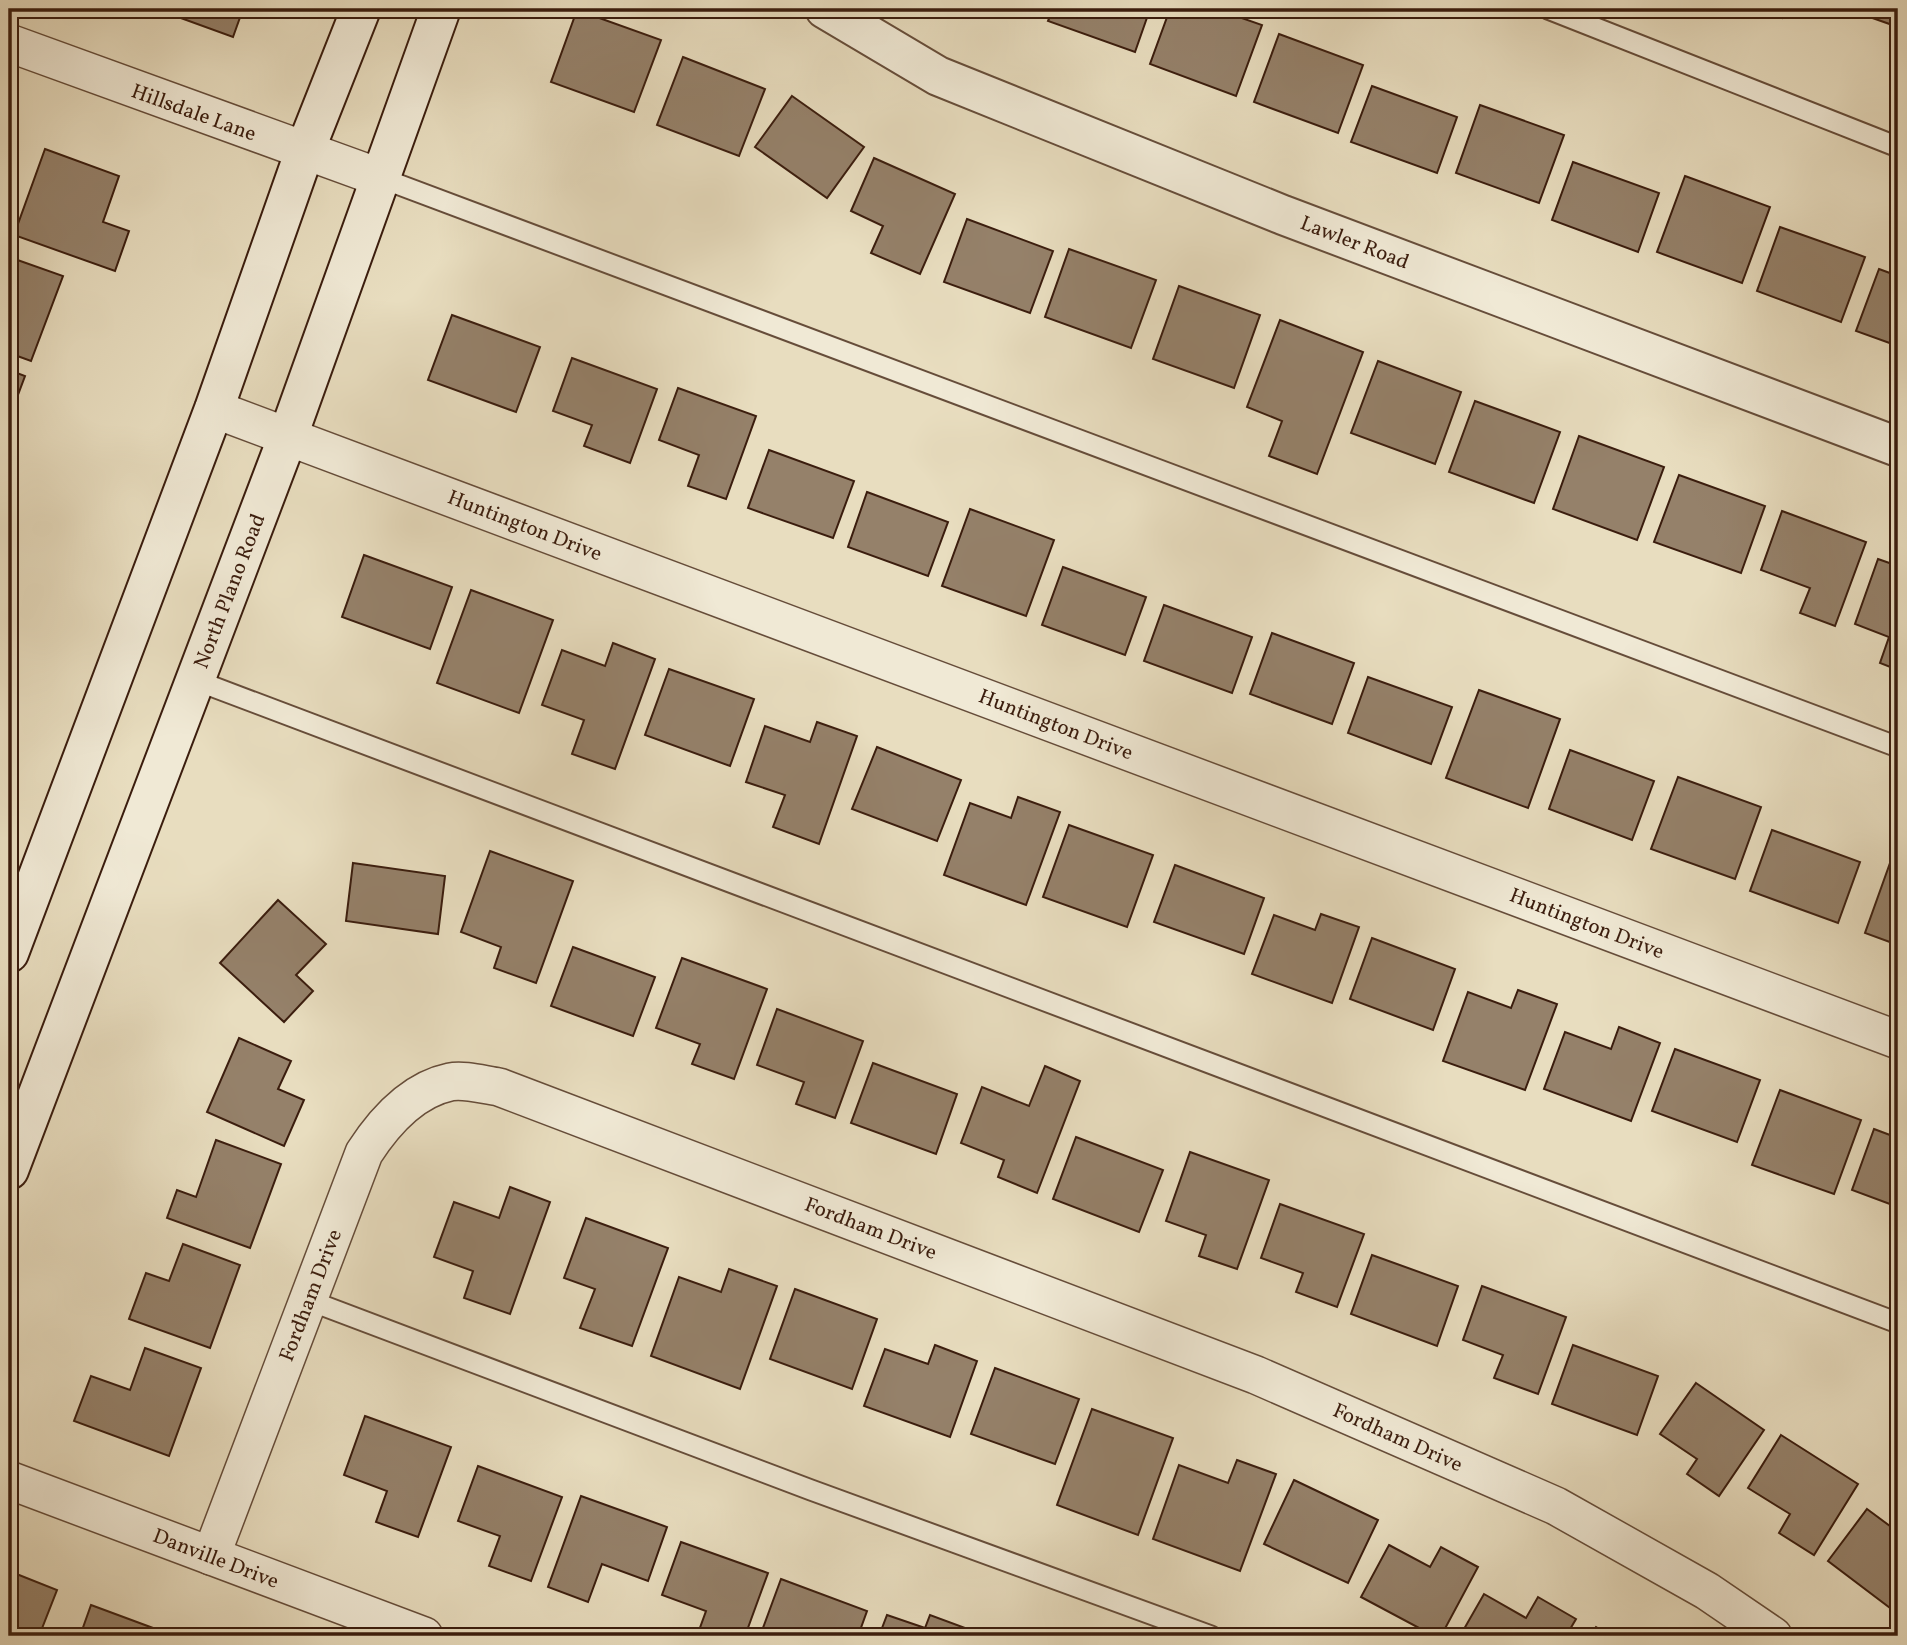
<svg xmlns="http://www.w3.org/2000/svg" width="1907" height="1645" font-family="Vollkorn,serif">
  <rect width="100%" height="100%" fill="#e8ddbf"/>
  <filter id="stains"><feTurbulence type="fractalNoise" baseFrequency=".00286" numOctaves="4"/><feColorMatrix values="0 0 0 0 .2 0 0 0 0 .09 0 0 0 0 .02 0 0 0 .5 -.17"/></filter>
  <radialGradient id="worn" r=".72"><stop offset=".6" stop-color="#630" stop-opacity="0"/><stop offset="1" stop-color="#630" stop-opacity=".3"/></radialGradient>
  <g fill="#95816a" stroke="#3b1d0e" stroke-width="2">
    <polygon points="156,9 243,9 233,37"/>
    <polygon points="1053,9 1150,9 1135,52 1048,21"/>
    <polygon points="1170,9 1216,9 1262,25 1236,96 1150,64"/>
    <polygon points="1757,9 1785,9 1782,18"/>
    <polygon points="1847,9 1898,9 1898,27"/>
    <polygon points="577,10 661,40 634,112 551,82"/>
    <polygon points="1279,34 1363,65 1338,133 1254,102"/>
    <polygon points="683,57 765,89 739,156 657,125"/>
    <polygon points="1372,86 1457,117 1437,173 1351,142"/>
    <polygon points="792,96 864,147 827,198 755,147"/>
    <polygon points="1480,105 1564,135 1539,203 1456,173"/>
    <polygon points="45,149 119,176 103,222 129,231 115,271 14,235"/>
    <polygon points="874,158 955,194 920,274 871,253 883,226 851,211"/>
    <polygon points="1573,162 1659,193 1638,252 1552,220"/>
    <polygon points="1685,176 1770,207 1742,283 1657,252"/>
    <polygon points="967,219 1053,251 1030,313 944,282"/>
    <polygon points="1780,227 1865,257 1841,322 1757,291"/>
    <polygon points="1069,249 1156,280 1131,348 1045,317"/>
    <polygon points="9,257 63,276 31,361 9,353"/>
    <polygon points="1879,269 1898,276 1898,346 1856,331"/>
    <polygon points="1179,286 1260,315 1234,388 1153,359"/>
    <polygon points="452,315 540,347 516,412 428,380"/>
    <polygon points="1280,320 1363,352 1317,474 1269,456 1282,421 1247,407"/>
    <polygon points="572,358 657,389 630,463 584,446 592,425 553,411"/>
    <polygon points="1378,361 1461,392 1435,464 1351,433"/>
    <polygon points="9,370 25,376 9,419"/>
    <polygon points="678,388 756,416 726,499 688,486 699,455 659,440"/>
    <polygon points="1475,401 1560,432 1534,503 1449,472"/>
    <polygon points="1579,436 1664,467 1637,540 1553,509"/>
    <polygon points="769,450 854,481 833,538 748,508"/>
    <polygon points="1679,475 1765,506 1741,573 1654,542"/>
    <polygon points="867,492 948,522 928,576 848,547"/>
    <polygon points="970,509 1054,540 1026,616 942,586"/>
    <polygon points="1782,511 1866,542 1835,626 1800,613 1810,588 1761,570"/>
    <polygon points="364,555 452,587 430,649 342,617"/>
    <polygon points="1878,559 1898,566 1898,670 1880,663 1889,637 1855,624"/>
    <polygon points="1063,567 1146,597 1125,655 1042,625"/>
    <polygon points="471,590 553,620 519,713 437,683"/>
    <polygon points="1164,605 1252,637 1232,693 1144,661"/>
    <polygon points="1272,633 1354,663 1332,724 1250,694"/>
    <polygon points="613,643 655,659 615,769 572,754 584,720 542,705 562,650 605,666"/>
    <polygon points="669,669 754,699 730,766 645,735"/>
    <polygon points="1368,677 1452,707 1431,764 1348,733"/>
    <polygon points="1479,690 1560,719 1528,808 1446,778"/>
    <polygon points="817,722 857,736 819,844 773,827 785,795 746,782 765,726 810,742"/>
    <polygon points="877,747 961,780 937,841 852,809"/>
    <polygon points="1570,750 1654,781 1632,840 1549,809"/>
    <polygon points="1678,777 1761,807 1735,879 1651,849"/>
    <polygon points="1018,797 1060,812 1026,905 944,875 970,803 1011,818"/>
    <polygon points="1069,825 1153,855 1127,927 1043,897"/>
    <polygon points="1772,830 1860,862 1838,923 1750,891"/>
    <polygon points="490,851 573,881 536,983 494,968 501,947 461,932"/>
    <polygon points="353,863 445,876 438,934 346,921"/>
    <polygon points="1890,863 1898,866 1898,945 1865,933"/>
    <polygon points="1175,865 1264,898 1244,954 1154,922"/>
    <polygon points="278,900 326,944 296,975 313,991 284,1022 220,963"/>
    <polygon points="1321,914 1359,927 1332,1003 1252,974 1274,915 1315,930"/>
    <polygon points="1372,938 1455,969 1433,1030 1350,999"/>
    <polygon points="573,947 655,977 633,1036 551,1006"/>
    <polygon points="682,958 767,989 734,1079 692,1064 700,1044 656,1028"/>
    <polygon points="1518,990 1557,1004 1525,1090 1443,1061 1468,992 1511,1008"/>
    <polygon points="777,1009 863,1041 835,1118 796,1104 804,1082 757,1065"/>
    <polygon points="1619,1027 1660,1043 1631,1121 1544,1089 1565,1032 1611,1049"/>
    <polygon points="239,1038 291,1061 278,1089 304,1100 284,1146 207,1112"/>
    <polygon points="1675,1049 1760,1080 1737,1142 1652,1111"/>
    <polygon points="873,1063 957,1094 936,1154 851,1123"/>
    <polygon points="1045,1066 1080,1081 1037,1193 998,1177 1004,1160 961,1143 982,1087 1029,1106"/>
    <polygon points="1780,1090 1861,1120 1834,1194 1752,1165"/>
    <polygon points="1874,1129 1898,1138 1898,1207 1852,1190"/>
    <polygon points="1076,1137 1163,1170 1139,1232 1053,1199"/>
    <polygon points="216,1140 281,1164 250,1248 167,1218 177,1190 196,1197"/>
    <polygon points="1190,1152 1269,1180 1237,1269 1199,1256 1206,1235 1166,1221"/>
    <polygon points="510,1187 550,1202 510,1314 464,1298 473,1271 434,1257 454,1202 499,1218"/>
    <polygon points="1280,1204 1364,1234 1337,1307 1296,1292 1303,1273 1261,1258"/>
    <polygon points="586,1218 668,1248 632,1346 580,1328 595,1289 564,1278"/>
    <polygon points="183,1244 240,1265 210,1348 129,1319 146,1273 169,1281"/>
    <polygon points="1372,1255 1458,1286 1437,1346 1351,1314"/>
    <polygon points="729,1269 777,1286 740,1389 651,1356 679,1277 721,1292"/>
    <polygon points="1482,1286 1566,1317 1538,1394 1494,1378 1503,1355 1463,1340"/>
    <polygon points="795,1289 877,1319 852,1389 770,1359"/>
    <polygon points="935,1345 977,1361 950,1437 864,1406 885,1349 928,1364"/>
    <polygon points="1573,1345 1658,1376 1637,1435 1552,1404"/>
    <polygon points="145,1348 201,1368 169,1456 74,1421 91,1376 130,1390"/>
    <polygon points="995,1368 1079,1399 1055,1464 971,1434"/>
    <polygon points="1696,1383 1764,1430 1719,1496 1687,1474 1697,1459 1660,1434"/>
    <polygon points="1092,1409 1173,1438 1138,1535 1057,1505"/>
    <polygon points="365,1416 451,1447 418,1537 376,1522 387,1491 344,1475"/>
    <polygon points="1781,1435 1858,1484 1814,1555 1779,1533 1790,1514 1748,1488"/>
    <polygon points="1237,1460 1276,1474 1240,1571 1153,1539 1179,1465 1228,1483"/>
    <polygon points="478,1466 562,1497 531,1581 489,1566 500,1536 458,1521"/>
    <polygon points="1294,1480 1378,1520 1348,1583 1264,1544"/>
    <polygon points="581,1496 667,1527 648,1581 602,1564 588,1602 548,1587"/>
    <polygon points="1867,1509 1898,1532 1898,1614 1828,1561"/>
    <polygon points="681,1542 768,1573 745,1636 697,1636 706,1611 662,1595"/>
    <polygon points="1389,1545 1430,1567 1441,1547 1478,1567 1441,1636 1434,1636 1361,1597"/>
    <polygon points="9,1571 57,1590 39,1636 9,1636"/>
    <polygon points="781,1579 867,1611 858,1636 760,1636"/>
    <polygon points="1484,1594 1526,1618 1538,1597 1576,1619 1566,1636 1460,1636"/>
    <polygon points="91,1605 172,1635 172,1636 80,1636"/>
    <polygon points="887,1615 925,1628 930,1615 976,1632 974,1636 879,1636"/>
    <polygon points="1596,1627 1611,1636 1590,1636"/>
  </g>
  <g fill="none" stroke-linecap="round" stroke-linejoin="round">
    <defs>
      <g id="service">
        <polyline points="1548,9 1898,147"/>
        <polyline points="381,178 1898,747"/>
        <polyline points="195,680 1898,1323"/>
        <polyline points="308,1300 811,1490 1211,1636"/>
      </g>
      <g id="minor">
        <polyline points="9,43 381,178"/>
        <polyline points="214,409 1898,1040"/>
        <polyline points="9,1480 424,1636"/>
        <path d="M 211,1556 L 364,1153 C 384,1122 412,1090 450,1082 C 464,1079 484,1085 499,1087 L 1256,1375 L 1556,1506 L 1707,1591 L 1773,1636"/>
      </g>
      <polyline id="tertiary" points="825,9 938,76 1283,215 1898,447"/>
      <g id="secondary">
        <polyline points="9,953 214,409 304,153 361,9"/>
        <polyline points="9,1170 288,436 441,9"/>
      </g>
    </defs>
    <use href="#service" stroke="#664d3a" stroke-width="23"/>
    <use href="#minor" stroke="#664d3a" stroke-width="40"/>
    <use href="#tertiary" stroke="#664d3a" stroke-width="42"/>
    <use href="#secondary" stroke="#3b1d0e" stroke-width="42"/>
    <use href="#service" stroke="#f0e9d5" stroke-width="19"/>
    <use href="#minor" stroke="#f0e9d5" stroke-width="37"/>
    <use href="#tertiary" stroke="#f0e9d5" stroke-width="38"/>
    <use href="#secondary" stroke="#f0e9d5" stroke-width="38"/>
  </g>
  <g text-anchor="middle" stroke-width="7" stroke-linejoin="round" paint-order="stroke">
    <g font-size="21" fill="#3b1d0e" stroke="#f0e9d5">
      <text transform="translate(194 112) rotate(20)" y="7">Hillsdale Lane</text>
      <text transform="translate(1355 242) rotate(21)" y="7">Lawler Road</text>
      <text transform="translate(525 525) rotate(21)" y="7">Huntington Drive</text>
      <text transform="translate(229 591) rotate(-69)" y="7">North Plano Road</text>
      <text transform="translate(1056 724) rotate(21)" y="7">Huntington Drive</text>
      <text transform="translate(1587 923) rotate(21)" y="7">Huntington Drive</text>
      <text transform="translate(871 1228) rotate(21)" y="7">Fordham Drive</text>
      <text transform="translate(310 1295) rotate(-69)" y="7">Fordham Drive</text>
      <text transform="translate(1398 1437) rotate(24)" y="7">Fordham Drive</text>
      <text transform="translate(216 1558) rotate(21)" y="7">Danville Drive</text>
    </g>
  </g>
  <rect width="1907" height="1645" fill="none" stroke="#e8ddbf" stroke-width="35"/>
  <rect x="10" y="10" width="1886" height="1624" fill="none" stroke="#3b1d0e" stroke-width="3.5"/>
  <rect x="18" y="18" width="1872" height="1610" fill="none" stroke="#3b1d0e" stroke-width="2"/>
  <rect width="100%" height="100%" filter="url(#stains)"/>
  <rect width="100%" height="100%" fill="url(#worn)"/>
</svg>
